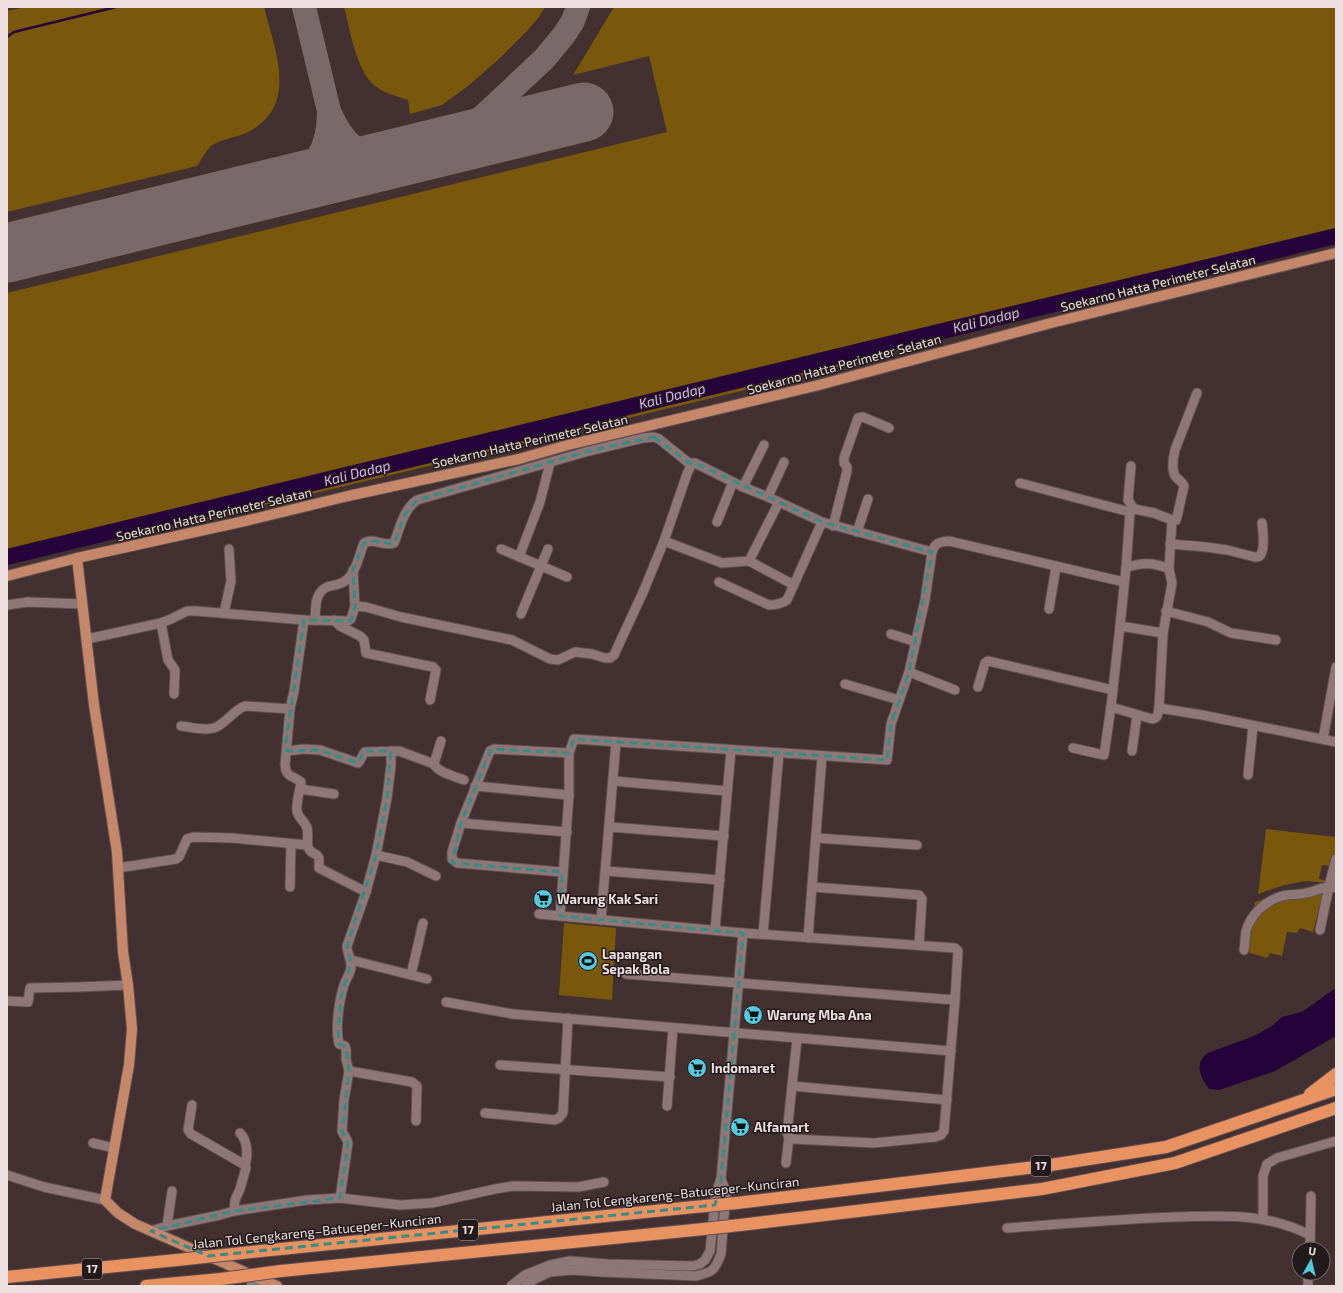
<svg xmlns="http://www.w3.org/2000/svg" width="1343" height="1293" font-family="'Exo 2',sans-serif">
  <rect width="100%" height="100%" fill="#433030"/>
  <g fill="#79580b" fill-rule="evenodd">
    <path d="M 25,7 L 264,7 C 275,51 300,107 246,133 C 237,137 219,140 211,146 C 207,149 201,161 197,166 L 7,212 L 7,11 Z"/>
    <path d="M 344,7 L 545,7 L 539,17 L 527,31 L 499,59 L 468,86 L 442,105 L 410,114 L 408,100 C 396,96 383,93 374,85 C 356,70 350,29 344,7 Z"/>
    <polygon points="614,7 1336,7 1336,244 975,330 770,384 274,503 256,506 254,502 247,503 244,509 7,564 7,293 667,132 649,56 573,75"/>
    <path d="M 1266,829 L 1336,837 L 1336,849 L 1328,883 L 1305,881 L 1284,885 L 1258,894 ZM 1322,865 L 1330,866 L 1327,881 L 1319,879 Z"/>
    <polygon points="1324,889 1313,932 1300,928 1297,933 1287,932 1282,956 1270,953 1267,958 1247,952 1255,902 1274,896"/>
    <polygon points="564,923 616,928 612,1000 559,995"/>
  </g>
  <path fill="#26023a" d="M 1336,988 L 1336,1036 L 1275,1071 L 1219,1090 L 1209,1089 C 1200,1077 1194,1063 1208,1053 L 1254,1036 L 1272,1026 L 1282,1017 L 1302,1012 Z"/>
  <g fill="none" stroke-linecap="round" stroke-linejoin="round">
    <polyline stroke="#26023a" stroke-width="2.5" points="7,37 14,32 116,7"/>
    <polyline stroke="#26023a" stroke-width="16" points="7,557 1336,236"/>
    <g stroke="#7a696a" stroke-width="24">
      <path d="M 304,7 L 329,111 C 343,144 361,162 399,157"/>
      <polyline points="403,156 454,135 479,120 544,59 564,35 573,21 578,7"/>
      <path d="M 281,186 C 316,170 329,149 329,111"/>
    </g>
    <polyline stroke="#7a696a" stroke-width="59" points="7,253 584,112"/>
    <defs>
      <g id="minor">
        <polyline points="1131,466 1128,500 1134,509"/>
        <polyline points="1020,483 1130,512"/>
        <polyline points="743,487 764,445"/>
        <polyline points="768,497 784,462"/>
        <path d="M 1172,520 L 1176,520 L 1177,517 L 1184,486 C 1182,481 1178,480 1175,476 C 1171,468 1173,458 1175,450 L 1197,393"/>
        <polyline points="717,522 733,482"/>
        <polyline points="833,526 847,471 847,467 844,463 844,458 858,418 863,417 889,428"/>
        <polyline points="857,532 868,499"/>
        <polyline points="664,541 722,563 749,561 779,502"/>
        <path d="M 1170,544 L 1206,547 L 1227,550 L 1255,557 C 1258,557 1260,557 1261,554 C 1265,547 1263,531 1262,523"/>
        <polyline points="501,549 567,577"/>
        <polyline points="519,557 540,502 550,463"/>
        <polyline points="749,561 794,585"/>
        <path d="M 719,582 L 769,605 C 777,605 781,604 787,600 L 822,522"/>
        <polyline points="7,605 28,602 82,604"/>
        <polyline points="355,606 366,607 401,617 512,640 550,659 558,660 575,652 592,654 605,658 610,658 614,655 644,590 664,541 687,474 692,463 695,463 743,487 768,497 822,522 932,552"/>
        <polyline points="1049,609 1056,567"/>
        <polyline points="1166,611 1208,622 1231,633 1276,640"/>
        <polyline points="224,613 231,581 229,549"/>
        <polyline points="521,614 548,549"/>
        <path d="M 304,620 L 294,691 L 290,709 L 285,765 C 286,778 293,775 301,782 C 300,791 296,802 297,811 C 298,818 305,821 307,828 C 310,839 302,849 317,855 L 319,858 L 319,868 L 366,892"/>
        <path d="M 315,620 C 316,608 314,593 327,587 C 332,585 340,585 345,581 C 356,574 359,555 364,543 C 374,537 383,547 394,543 C 400,528 403,510 417,500 L 589,451 L 643,438 L 654,437 L 659,439 L 690,464"/>
        <polyline points="334,620 340,626 360,636 364,640 366,653 433,667 436,670 430,700"/>
        <polyline points="161,623 168,660 175,670 174,694"/>
        <path d="M 1120,626 L 1111,707 L 1152,719 C 1158,718 1158,714 1159,708 L 1163,633 L 1172,583 L 1169,569 L 1172,520 L 1154,513 L 1134,509 L 1130,512 L 1126,568"/>
        <path d="M 1163,633 L 1120,626 L 1126,568 C 1141,562 1154,562 1169,569"/>
        <polyline points="891,634 916,642"/>
        <polyline points="87,639 161,623 171,619 187,611 196,611 304,620 348,621 351,619 355,606 353,570"/>
        <polyline points="909,672 955,690"/>
        <polyline points="845,684 899,700"/>
        <polyline points="978,687 985,663 988,661 1113,690"/>
        <polyline points="1159,708 1202,715 1336,742"/>
        <path d="M 181,726 C 191,727 204,731 214,728 C 224,725 234,710 245,706 L 290,709"/>
        <polyline points="1323,739 1336,667"/>
        <path d="M 441,741 L 434,764 C 438,773 455,776 464,780"/>
        <polyline points="1073,748 1104,755 1111,707"/>
        <path d="M 287,751 L 304,749 L 320,750 L 358,763 C 362,759 362,755 365,752 L 399,751 L 434,764"/>
        <polyline points="1132,751 1137,715"/>
        <polyline points="1248,775 1253,726"/>
        <polyline points="613,781 727,791"/>
        <polyline points="475,786 569,795"/>
        <polyline points="300,789 334,794"/>
        <polyline points="461,823 567,832"/>
        <polyline points="610,827 724,836"/>
        <polyline points="816,838 917,845"/>
        <polyline points="376,855 407,862 436,876"/>
        <polyline points="118,868 176,859 179,857 187,839 193,837 232,838 307,845"/>
        <polyline points="606,871 720,880"/>
        <polyline points="562,872 457,863 452,859 452,852 461,823 490,751 494,749 569,753"/>
        <polyline points="290,887 291,844"/>
        <polyline points="812,887 919,895 922,899 919,945"/>
        <polyline points="539,914 743,933 955,948 958,951 955,1000"/>
        <path d="M 560,916 L 569,795 L 569,753 L 574,739 L 887,760 L 891,724 L 909,672 L 925,600 L 932,552 C 935,543 939,542 949,541 L 1124,582"/>
        <polyline points="601,920 616,742"/>
        <polyline points="715,930 731,750"/>
        <polyline points="1320,930 1329,886 1336,859"/>
        <polyline points="763,934 779,753"/>
        <polyline points="808,938 822,756"/>
        <path d="M 1244,950 C 1245,944 1245,937 1246,931 C 1251,914 1265,901 1282,896 C 1290,894 1299,895 1306,893 C 1317,891 1325,885 1336,888"/>
        <polyline points="351,960 427,979"/>
        <polyline points="626,974 955,1000 944,1131 941,1135 935,1137 874,1143 793,1139 789,1137 787,1133 797,1039"/>
        <polyline points="411,975 423,923"/>
        <polyline points="7,1001 28,1002 30,988 80,987 128,985"/>
        <polyline points="446,1002 513,1014 951,1051"/>
        <polyline points="500,1065 670,1077"/>
        <polyline points="349,1071 412,1082 417,1086 416,1121"/>
        <polyline points="792,1086 947,1100"/>
        <polyline points="192,1105 188,1130 191,1134 245,1165 246,1168 240,1189 235,1200 234,1211"/>
        <polyline points="667,1106 673,1028"/>
        <polyline points="485,1113 555,1120 559,1118 563,1113 568,1018"/>
        <path d="M 240,1133 C 248,1141 248,1156 245,1165"/>
        <polyline points="93,1143 114,1148"/>
        <polyline points="786,1163 789,1137"/>
        <polyline points="7,1175 44,1187 105,1200"/>
        <path d="M 340,1198 L 348,1143 C 347,1138 344,1136 342,1131 L 344,1100 L 349,1071 L 346,1059 L 346,1049 L 345,1046 L 339,1044 C 335,1028 339,1001 344,985 C 346,979 350,974 351,968 C 352,960 347,954 347,946 L 366,892 L 376,855 L 387,798 L 391,765 L 391,751"/>
        <polyline points="1263,1218 1263,1176 1267,1164 1277,1158 1336,1141"/>
        <polyline points="167,1226 172,1191"/>
        <path d="M 1007,1228 C 1063,1224 1118,1219 1174,1217 C 1224,1216 1263,1212 1310,1235"/>
        <polyline points="151,1231 167,1226 220,1215 234,1211 307,1200 340,1198 400,1205 432,1203 495,1189 513,1186 578,1187 604,1182"/>
        <polyline points="1310,1249 1311,1196"/>
        <polyline points="251,1286 262,1280"/>
        <polyline points="511,1286 525,1275 550,1265 570,1261 607,1264 693,1266 700,1264 705,1260 710,1251 716,1193 721,1179 743,933"/>
        <path d="M 525,1286 L 535,1279 L 550,1272 L 573,1270 L 602,1272 L 696,1276 C 713,1272 715,1270 721,1254 L 726,1192 L 721,1179"/>
        <polyline points="1308,1286 1308,1273"/>
      </g>
      <g id="major">
        <polyline points="77,558 94,705 117,852 123,952 128,985 132,1029 129,1065 105,1200 118,1213 135,1224 277,1286"/>
        <polyline points="7,576 77,558 245,521 348,496 519,459 568,445 815,386 1051,323 1336,253"/>
      </g>
      <g id="highway">
        <polyline points="1310,1094 1336,1074"/>
        <polyline points="737,1203 1044,1166 1166,1147 1336,1089"/>
        <polyline points="740,1225 1042,1189 1175,1163 1336,1108"/>
        <polyline points="242,1253 694,1207"/>
        <polyline points="281,1271 694,1230"/>
        <polyline points="7,1277 177,1260"/>
        <polyline points="146,1286 221,1279"/>
      </g>
    </defs>
    <use href="#minor" stroke="#604f50" stroke-width="11"/>
    <use href="#major" stroke="#604f50" stroke-width="12"/>
    <use href="#highway" stroke="#604f50" stroke-width="14"/>
    <use href="#minor" stroke="#8e7777" stroke-width="9"/>
    <use href="#major" stroke="#c4876a" stroke-width="10"/>
    <use href="#highway" stroke="#e89161" stroke-width="12"/>
    <defs>
      <g id="highway-bridge">
        <polyline points="694,1207 737,1203"/>
        <polyline points="694,1230 740,1225"/>
        <polyline points="177,1260 242,1253"/>
        <polyline points="221,1279 281,1271"/>
      </g>
    </defs>
    <use href="#highway-bridge" stroke="#604f50" stroke-width="14" stroke-linecap="butt"/>
    <use href="#highway-bridge" stroke="#e89161" stroke-width="12"/>
  </g>
  <path fill="none" stroke="#3b8b85" stroke-width="3" stroke-dasharray="8 5" stroke-linejoin="round" d="M 654,437 L 689,463 L 695,463 L 822,522 L 932,552 L 909,672 L 891,724 L 887,760 L 574,739 L 569,753 L 494,749 L 490,751 L 461,823 L 452,863 L 562,872 L 560,916 L 743,933 L 721,1179 L 715,1205 L 208,1256 L 151,1231 L 234,1211 L 340,1198 L 348,1143 L 342,1131 L 349,1071 L 346,1047 L 339,1044 L 338,1030 L 341,997 L 351,963 L 347,946 L 376,855 L 387,798 L 391,751 L 364,751 L 358,763 L 320,750 L 287,751 L 286,741 L 304,620 L 351,621 L 355,606 L 353,570 L 364,543 L 375,541 L 394,544 L 405,514 L 417,500 L 589,451 Z"/>
  <defs>
    <symbol id="supermarket-disc" viewBox="-11 -11 22 22"><circle r="9.5" fill="#55cadf" stroke="#231a1b"/><path d="M-6-5.5h2.5l.6 2H6L4.5 2H-2.5L-4.4-4H-6ZM-1.5 3.2a1.3 1.3 0 1 0 .1 0ZM3 3.2a1.3 1.3 0 1 0 .1 0Z" fill="#111"/></symbol>
    <symbol id="stadium-disc" viewBox="-11 -11 22 22"><circle r="9.5" fill="#55cadf" stroke="#231a1b"/><path d="M0-5a6.5 5 0 1 0 0 10a6.5 5 0 1 0 0-10ZM-3.5-1.8h7v3.6h-7Z" fill="#111"/></symbol>
  </defs>
  <g fill-rule="evenodd">
    <use href="#supermarket-disc" x="532" y="888" width="22" height="22"/>
    <use href="#stadium-disc" x="577" y="950" width="22" height="22"/>
    <use href="#supermarket-disc" x="742" y="1004" width="22" height="22"/>
    <use href="#supermarket-disc" x="686" y="1057" width="22" height="22"/>
    <use href="#supermarket-disc" x="729" y="1116" width="22" height="22"/>
  </g>
  <g text-anchor="middle" stroke-width="3" stroke-linejoin="round" paint-order="stroke">
    <g fill="#231a1b" stroke="#b0a4a5" stroke-width="1">
      <rect x="1031" y="1156" width="20" height="20" rx="3"/>
      <rect x="458" y="1220" width="20" height="20" rx="3"/>
      <rect x="82" y="1259" width="20" height="20" rx="3"/>
    </g>
    <g font-size="12" font-weight="bold" fill="#eddfe0">
      <text x="1041" y="1170">17</text>
      <text x="468" y="1234">17</text>
      <text x="92" y="1273">17</text>
    </g>
    <g font-size="13" fill="#eddfe0" stroke="#231a1b">
      <text transform="translate(1158 283) rotate(-14)" y="5">Soekarno Hatta Perimeter Selatan</text>
      <text transform="translate(844 364) rotate(-15)" y="5">Soekarno Hatta Perimeter Selatan</text>
      <text transform="translate(530 441) rotate(-13)" y="5">Soekarno Hatta Perimeter Selatan</text>
      <text transform="translate(214 514) rotate(-13)" y="5">Soekarno Hatta Perimeter Selatan</text>
      <text transform="translate(675 1194) rotate(-6)" y="5">Jalan Tol Cengkareng–Batuceper–Kunciran</text>
      <text transform="translate(317 1231) rotate(-6)" y="5">Jalan Tol Cengkareng–Batuceper–Kunciran</text>
    </g>
    <g font-size="13" font-weight="bold" fill="#eddfe0" stroke="#231a1b" text-anchor="start">
      <text x="557" y="904">Warung Kak Sari</text>
      <text x="602" y="959">Lapangan<tspan x="602" dy="15">Sepak Bola</tspan></text>
      <text x="767" y="1020">Warung Mba Ana</text>
      <text x="711" y="1073">Indomaret</text>
      <text x="754" y="1132">Alfamart</text>
    </g>
    <g font-size="14" font-style="italic" fill="#d8b0f6" stroke="#231a1b">
      <text transform="translate(986 320) rotate(-14)" y="5">Kali Dadap</text>
      <text transform="translate(672 396) rotate(-14)" y="5">Kali Dadap</text>
      <text transform="translate(357 473) rotate(-14)" y="5">Kali Dadap</text>
    </g>
  </g>
  <rect width="1343" height="1293" fill="none" stroke="#eddfe0" stroke-width="16"/>
  <g transform="translate(1311 1261) rotate(8)"><circle r="19" fill="#231a1b" stroke="#74696a"/>
  <path d="M0-3L7 15L0 10L-7 15Z" fill="#55cadf"/>
  <text y="-6" font-size="11" font-weight="bold" text-anchor="middle" fill="#eddfe0">U</text>
  </g>
</svg>
